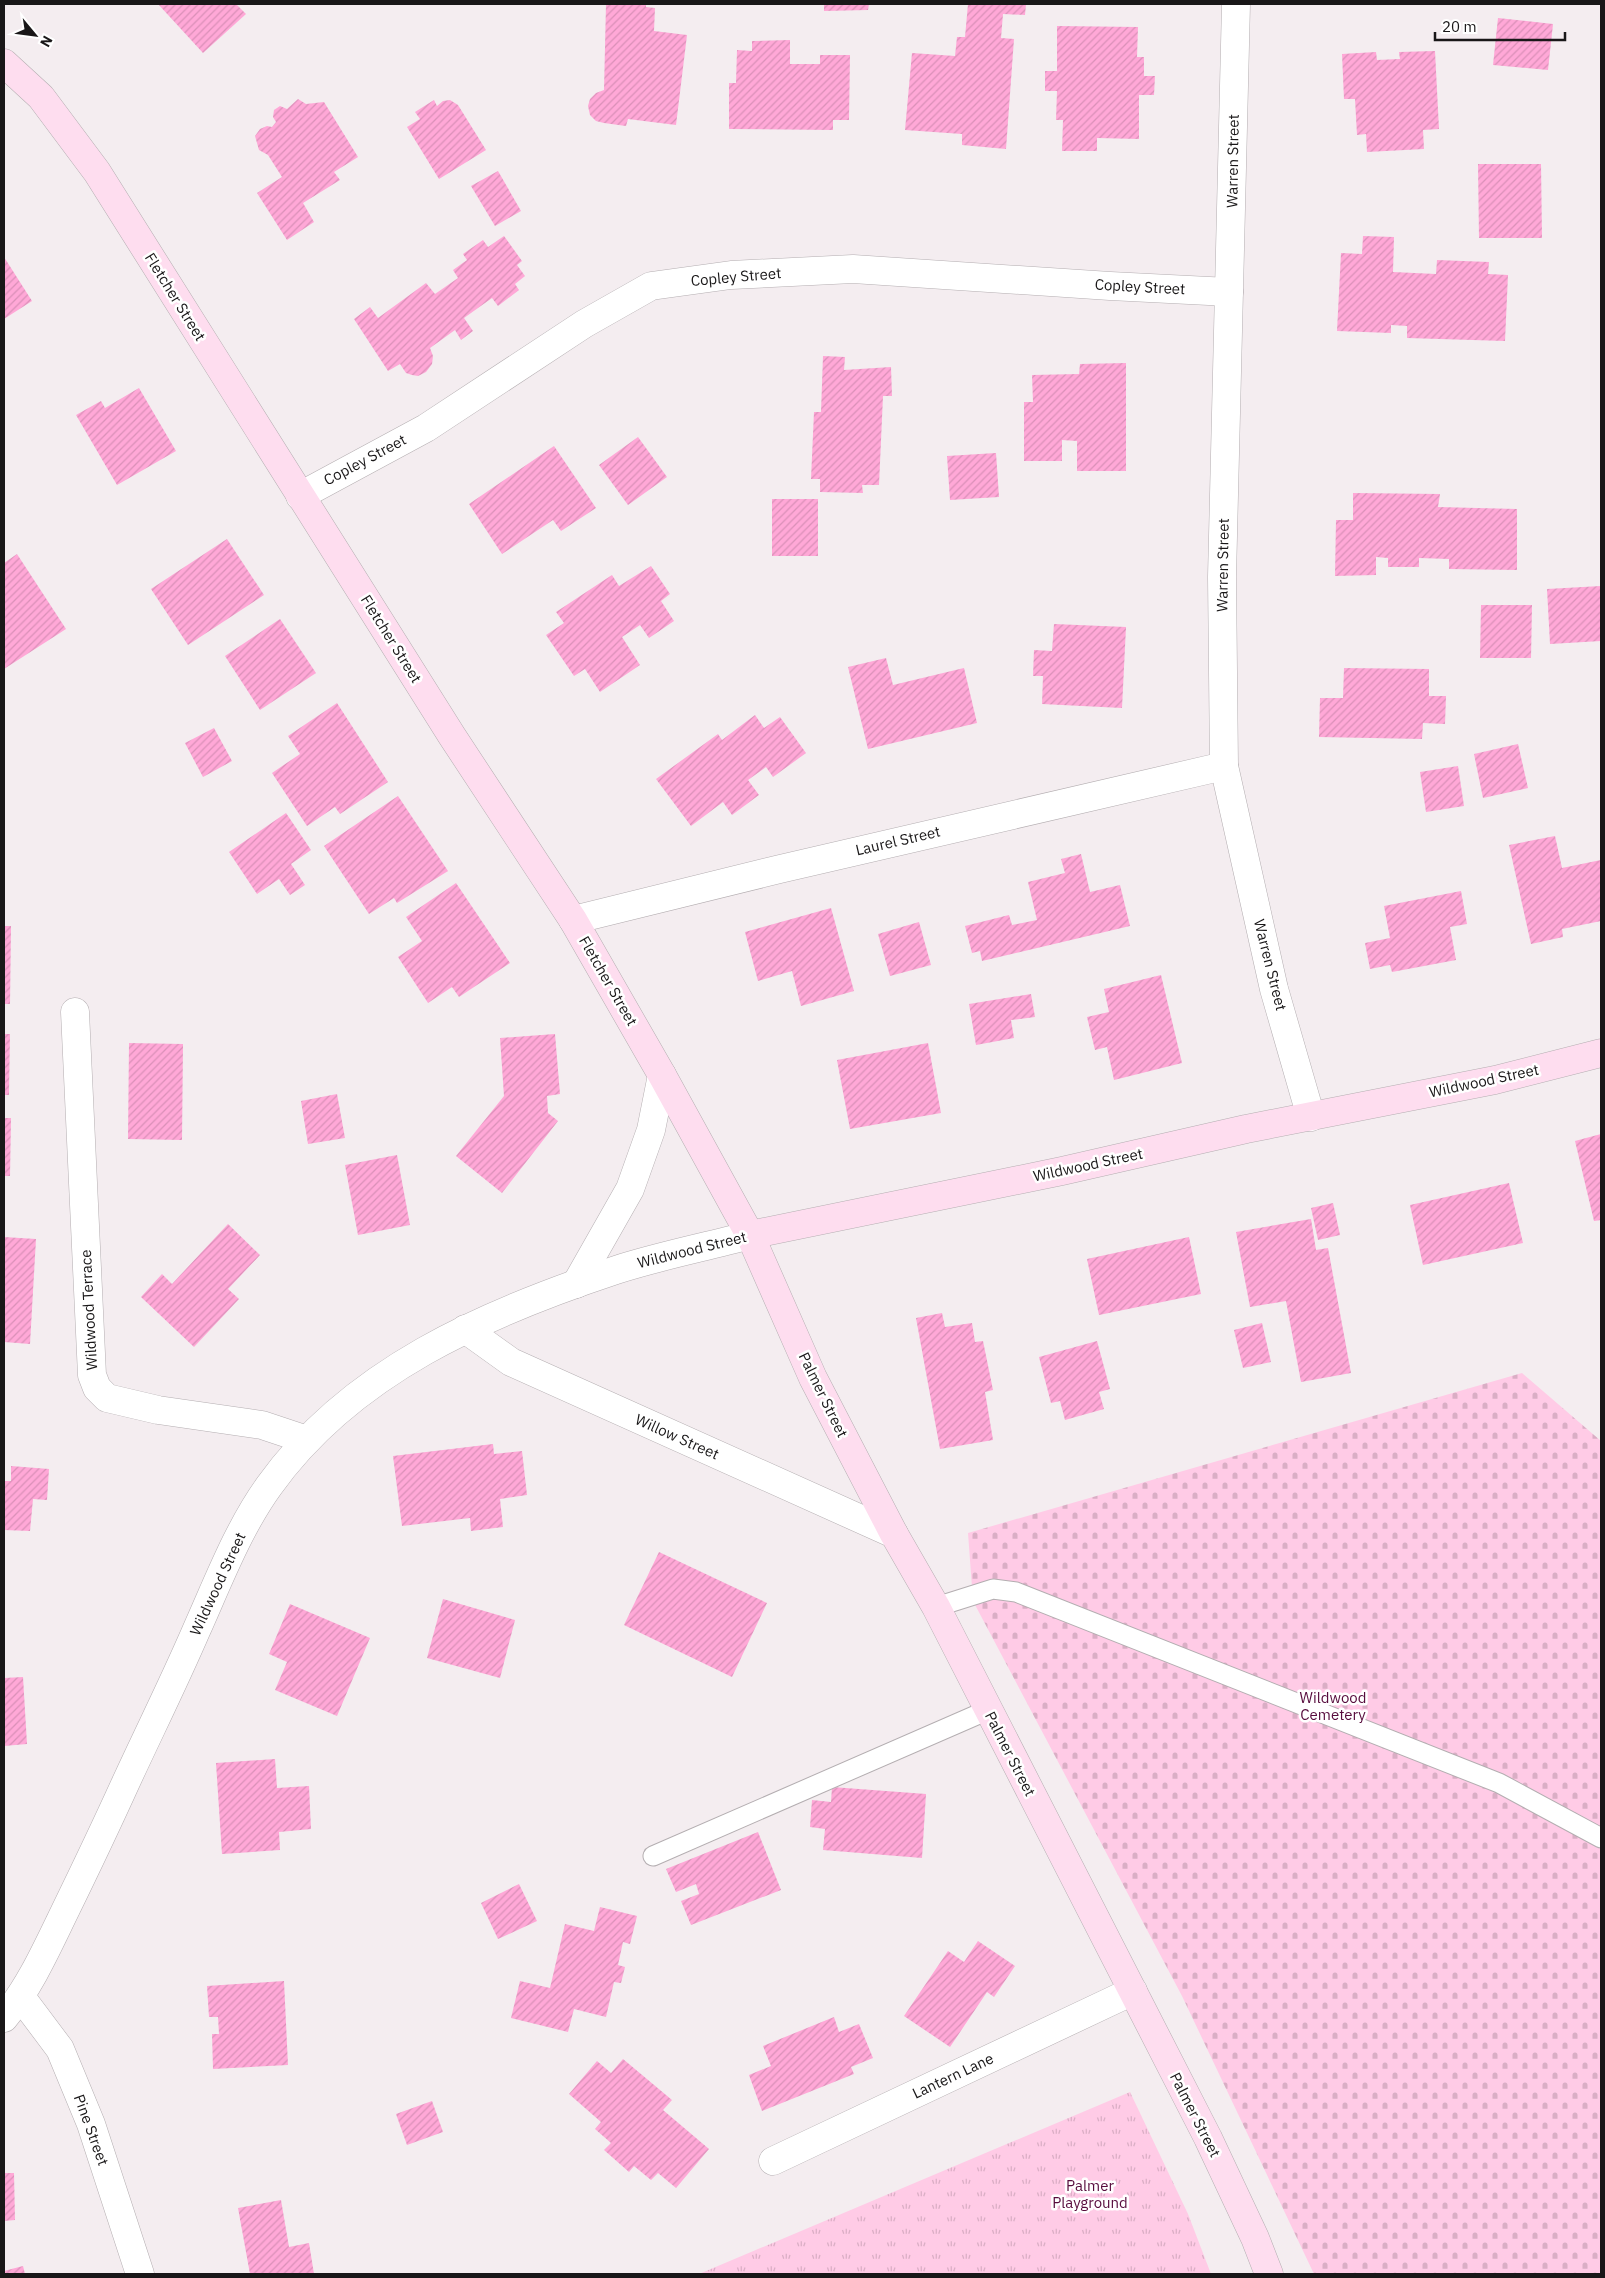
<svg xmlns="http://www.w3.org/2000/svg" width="1605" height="2278" font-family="'IBM Plex Sans',sans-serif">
  <defs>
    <pattern id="cemetery-stones" width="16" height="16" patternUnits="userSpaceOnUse" patternTransform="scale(1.25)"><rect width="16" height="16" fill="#ffcbe6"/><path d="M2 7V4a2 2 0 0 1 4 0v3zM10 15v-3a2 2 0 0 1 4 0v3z" fill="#daaec5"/></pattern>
    <pattern id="park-tufts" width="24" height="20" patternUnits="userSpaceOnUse" patternTransform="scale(1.25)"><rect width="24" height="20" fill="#ffcbe6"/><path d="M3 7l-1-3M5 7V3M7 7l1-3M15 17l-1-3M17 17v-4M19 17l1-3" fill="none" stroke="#daaec5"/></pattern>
    <pattern id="building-hatch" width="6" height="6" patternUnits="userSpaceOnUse" patternTransform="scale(1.25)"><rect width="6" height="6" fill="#ffa8d7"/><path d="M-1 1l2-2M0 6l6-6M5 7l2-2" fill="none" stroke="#da90b8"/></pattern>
  </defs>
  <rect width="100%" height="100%" fill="#f4edf0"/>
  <polygon fill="url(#cemetery-stones)" points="1522,1373 1601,1441 1601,2274 1314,2274 1182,1996 973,1601 968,1533"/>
  <polygon fill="url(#park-tufts)" points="1130,2092 1188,2214 1211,2274 699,2274"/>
  <g fill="url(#building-hatch)">
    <polygon points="158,4 236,4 246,14 203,53"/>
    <polygon points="606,4 646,4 646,7 655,8 654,31 687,35 676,125 628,119 626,126 604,123 596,121 590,115 588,106 590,99 596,93 604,90"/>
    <polygon points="824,4 869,4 868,10 824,11"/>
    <polygon points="968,4 1026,4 1025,15 1003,14 1001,38 1014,39 1006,149 962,145 962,134 905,130 912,53 955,56 957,37 965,37"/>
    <polygon points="1498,18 1553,24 1548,70 1493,65"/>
    <polygon points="1057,26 1138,27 1137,57 1144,57 1144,76 1155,76 1154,95 1139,95 1139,139 1097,138 1097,151 1062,151 1063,120 1056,120 1057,91 1045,91 1045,71 1057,71"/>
    <polygon points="790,40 790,64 820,64 820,55 850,55 849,120 833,120 833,130 729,129 729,83 736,83 737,50 752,51 752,41"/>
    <polygon points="1435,51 1439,129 1423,130 1424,149 1367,152 1366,134 1357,135 1355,99 1344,99 1342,54 1376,52 1377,60 1400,59 1399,52"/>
    <polygon points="298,99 306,104 324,102 358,157 334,172 340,180 303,203 314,222 287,240 257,193 282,177 268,155 259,150 255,136 260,129 267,126 272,127 276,122 273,117 274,110 280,106 287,109"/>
    <polygon points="434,100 437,106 443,101 450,100 458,105 486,150 439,179 407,127 420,119 415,112"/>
    <polygon points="1478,164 1541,164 1542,238 1479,238"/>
    <polygon points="498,171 521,211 495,226 471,186"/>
    <polygon points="504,236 522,261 517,265 525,276 515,284 519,290 498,306 492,298 464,318 473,331 461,340 455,330 430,348 433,356 432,364 426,372 418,376 412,375 406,373 400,364 388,371 354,319 370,307 378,318 426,283 435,294 458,278 453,270 467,260 463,254 483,240 488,247"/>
    <polygon points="1363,236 1394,237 1393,272 1436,274 1437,260 1489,262 1488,274 1508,275 1505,341 1407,338 1407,326 1391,325 1391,333 1337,331 1341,253 1362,254"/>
    <polygon points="4,257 32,301 4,319"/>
    <polygon points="823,356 845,357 844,370 891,367 892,396 883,396 879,485 862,485 863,493 820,492 820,479 811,479 814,412 821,412"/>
    <polygon points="1126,363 1126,471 1077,471 1077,441 1062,440 1062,461 1024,461 1024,402 1033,402 1032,375 1079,374 1080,364"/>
    <polygon points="139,388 176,451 117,485 76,415 101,401 105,408"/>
    <polygon points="638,437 667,477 628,505 599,465"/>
    <polygon points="554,446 596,508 561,531 553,520 502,554 469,504"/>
    <polygon points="996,453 999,497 950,500 947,456"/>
    <polygon points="1353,493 1440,494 1438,507 1517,509 1517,570 1449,569 1449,559 1419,558 1419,567 1388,567 1388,558 1376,557 1376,575 1335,576 1336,520 1353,520"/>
    <rect x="772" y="499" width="46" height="57"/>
    <polygon points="227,539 264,595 188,645 151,589"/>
    <polygon points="17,554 66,629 4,669 4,563"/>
    <polygon points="651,566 670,594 661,601 674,621 649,638 640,625 622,637 640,665 600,692 585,669 574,676 546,635 564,623 556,612 612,575 619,586"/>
    <polygon points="1601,586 1601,641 1550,644 1547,589"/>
    <polygon points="1481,605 1532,605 1531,658 1480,658"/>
    <polygon points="280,619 316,673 260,710 225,656"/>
    <polygon points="1054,624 1126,627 1122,708 1042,704 1043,676 1033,676 1034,650 1052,651"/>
    <polygon points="886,658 893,685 964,668 977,723 868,749 848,667"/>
    <polygon points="1344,668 1429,669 1429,696 1446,696 1445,724 1423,723 1422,739 1319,737 1320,698 1343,698"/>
    <polygon points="337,703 388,782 340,814 335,807 307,826 272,773 300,754 288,736"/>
    <polygon points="755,715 764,728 780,717 806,753 773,777 766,767 748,780 759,795 732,815 723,802 691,826 656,779 718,734 722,740"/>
    <polygon points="214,728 232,761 203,777 185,743"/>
    <polygon points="1518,744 1528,788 1483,798 1474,754"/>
    <polygon points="1458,766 1464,806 1426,812 1420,772"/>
    <polygon points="398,796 448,871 397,903 394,898 369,914 324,846"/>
    <polygon points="286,813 311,850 291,864 305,885 290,895 279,879 257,894 229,852"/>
    <polygon points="1555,836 1562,868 1601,860 1601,921 1562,929 1563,937 1531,944 1509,845"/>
    <polygon points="1081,854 1090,892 1120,885 1130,926 982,961 980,951 972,953 965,926 1009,915 1012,925 1037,920 1028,882 1065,873 1061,859"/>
    <polygon points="456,883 510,963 459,997 452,987 428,1003 398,957 422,941 406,917"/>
    <polygon points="1461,891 1467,924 1450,927 1456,960 1392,972 1390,965 1370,969 1365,943 1390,938 1384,906"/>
    <polygon points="831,908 854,991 801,1006 792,971 758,981 745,932"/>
    <polygon points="919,922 931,965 890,976 878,934"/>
    <polygon points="4,926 11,926 10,1004 4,1004"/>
    <polygon points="1161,975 1182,1063 1114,1080 1107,1047 1095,1050 1087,1017 1109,1012 1104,989"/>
    <polygon points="1031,994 1035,1017 1011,1020 1014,1038 976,1045 969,1004"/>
    <polygon points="4,1034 10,1034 9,1095 4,1095"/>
    <polygon points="555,1034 560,1094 547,1096 548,1113 558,1121 502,1193 456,1156 504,1096 500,1038"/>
    <polygon points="129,1043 183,1044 182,1140 128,1139"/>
    <polygon points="928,1043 941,1113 850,1129 837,1060"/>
    <polygon points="337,1094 345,1138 308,1144 301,1101"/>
    <polygon points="4,1118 11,1118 10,1176 4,1176"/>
    <polygon points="1601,1134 1601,1220 1594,1221 1575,1141"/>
    <polygon points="397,1155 410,1225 358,1235 345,1165"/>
    <polygon points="1509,1183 1523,1243 1423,1265 1410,1205"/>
    <polygon points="1333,1203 1340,1235 1318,1240 1311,1208"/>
    <polygon points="1311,1219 1316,1250 1328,1248 1351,1373 1301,1382 1286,1301 1250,1307 1236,1232"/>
    <polygon points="228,1224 260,1255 228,1289 239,1299 194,1347 141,1297 162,1274 172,1284"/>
    <polygon points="4,1237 36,1239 30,1344 4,1342"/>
    <polygon points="1189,1237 1201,1294 1099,1315 1087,1259"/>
    <polygon points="942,1313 945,1327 972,1323 975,1342 983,1341 993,1390 985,1392 993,1440 940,1449 916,1318"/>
    <polygon points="1262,1323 1271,1362 1243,1368 1234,1330"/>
    <polygon points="1097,1341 1110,1389 1099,1392 1104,1409 1065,1420 1060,1401 1051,1403 1039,1357"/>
    <polygon points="493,1444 494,1454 522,1451 527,1495 500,1499 503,1527 471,1531 470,1518 402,1526 393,1456"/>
    <polygon points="11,1466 49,1469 47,1500 33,1499 30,1531 4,1530 4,1481 11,1481"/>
    <polygon points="659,1552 767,1603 732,1677 624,1625"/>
    <polygon points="443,1599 515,1620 500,1678 427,1658"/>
    <polygon points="290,1604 370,1638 337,1716 275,1690 287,1662 269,1654"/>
    <polygon points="23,1677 27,1744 4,1746 4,1678"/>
    <polygon points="275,1759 277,1788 309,1786 311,1829 279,1832 280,1850 222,1854 216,1763"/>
    <polygon points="832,1787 926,1794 922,1858 823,1850 825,1829 810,1827 812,1800 831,1802"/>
    <polygon points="758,1832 781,1890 691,1925 681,1901 699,1894 696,1884 676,1892 666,1869"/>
    <polygon points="519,1884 537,1921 498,1939 481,1903"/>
    <polygon points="600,1907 637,1916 630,1944 623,1942 618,1965 625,1967 621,1983 614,1982 606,2017 574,2009 568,2032 511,2018 520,1981 550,1988 565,1924 594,1931"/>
    <polygon points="978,1941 1015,1966 994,1997 987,1992 950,2047 904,2016 948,1951 964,1962"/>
    <polygon points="284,1981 288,2065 213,2069 212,2034 219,2034 218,2017 209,2017 207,1986"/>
    <polygon points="834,2017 839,2032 859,2024 873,2058 851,2067 854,2074 762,2111 749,2075 771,2066 763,2046"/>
    <polygon points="623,2059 672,2100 663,2110 709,2149 676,2188 658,2173 651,2180 634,2166 629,2172 604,2150 611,2143 595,2129 601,2122 569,2094 597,2061 611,2073"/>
    <polygon points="432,2101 443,2132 407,2145 396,2114"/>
    <polygon points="4,2173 14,2173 15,2220 4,2221"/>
    <polygon points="281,2200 289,2247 309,2243 314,2274 250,2274 238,2208"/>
    <polygon points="23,2266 25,2274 4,2274 4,2271"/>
  </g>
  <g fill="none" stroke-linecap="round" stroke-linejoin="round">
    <defs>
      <g id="lane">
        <polyline points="936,1607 993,1589 1016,1592 1499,1783 1601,1838"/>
        <polyline points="653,1856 988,1710"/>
      </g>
      <g id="street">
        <polyline points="1236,4 1222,577 1224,766 1274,989 1311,1117"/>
        <polyline points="300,496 426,428 584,324 651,286 731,275 853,269 1110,286 1229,292"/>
        <polyline points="573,920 780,869 1224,766"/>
        <polyline points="75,1012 92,1375 97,1388 107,1398 158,1410 262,1425 307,1440"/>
        <polyline points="576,1284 630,1189 651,1130 662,1075"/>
        <polyline points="465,1329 511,1362 894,1534"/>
        <polyline points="21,1997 60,2049 91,2124 140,2274"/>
        <path d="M 4,2018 C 30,1986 46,1950 64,1913 C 85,1870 106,1826 126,1782 C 149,1732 174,1682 196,1631 C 218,1582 238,1529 269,1486 C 351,1371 486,1313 616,1270 C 659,1256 706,1247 750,1235"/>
        <polyline points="773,2161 1133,1991"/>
      </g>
      <g id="secondary">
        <polyline points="4,63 41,97 97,172 452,736 573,920 662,1075 750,1235 813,1378 894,1534 936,1607 1208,2138 1255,2238 1269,2274"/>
        <polyline points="750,1235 1062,1171 1246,1129 1495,1080 1601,1053"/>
      </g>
    </defs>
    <use href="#lane" stroke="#b4aeb1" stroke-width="21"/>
    <use href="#street" stroke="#b4aeb1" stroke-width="29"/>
    <use href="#secondary" stroke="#b4aeb1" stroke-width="29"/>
    <use href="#lane" stroke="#fff" stroke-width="19"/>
    <use href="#street" stroke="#fff" stroke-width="28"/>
    <use href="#secondary" stroke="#feddef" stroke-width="28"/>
  </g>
  <g text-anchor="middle" stroke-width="5" stroke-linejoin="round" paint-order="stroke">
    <g font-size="15" fill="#191718" stroke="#fff">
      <text transform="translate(1233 161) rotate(-89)" y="5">Warren Street</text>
      <text transform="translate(736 277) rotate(-5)" y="5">Copley Street</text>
      <text transform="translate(1140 287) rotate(3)" y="5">Copley Street</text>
      <text transform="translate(175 297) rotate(58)" y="5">Fletcher Street</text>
      <text transform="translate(365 460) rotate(-28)" y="5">Copley Street</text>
      <text transform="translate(1223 565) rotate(-89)" y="5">Warren Street</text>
      <text transform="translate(391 639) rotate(58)" y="5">Fletcher Street</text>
      <text transform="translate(898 841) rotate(-13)" y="5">Laurel Street</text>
      <text transform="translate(1270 965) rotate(76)" y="5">Warren Street</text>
      <text transform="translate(608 981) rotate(60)" y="5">Fletcher Street</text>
      <text transform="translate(1484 1081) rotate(-12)" y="5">Wildwood Street</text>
      <text transform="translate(1088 1165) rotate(-12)" y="5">Wildwood Street</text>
      <text transform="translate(692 1250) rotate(-14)" y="5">Wildwood Street</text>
      <text transform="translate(89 1310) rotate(-93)" y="5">Wildwood Terrace</text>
      <text transform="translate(823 1395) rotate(64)" y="5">Palmer Street</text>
      <text transform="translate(677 1437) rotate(24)" y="5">Willow Street</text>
      <text transform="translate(218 1584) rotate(-65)" y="5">Wildwood Street</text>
      <text transform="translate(1010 1754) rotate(63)" y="5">Palmer Street</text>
      <text transform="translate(953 2076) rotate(-25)" y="5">Lantern Lane</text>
      <text transform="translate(1195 2115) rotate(63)" y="5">Palmer Street</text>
      <text transform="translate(91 2130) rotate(70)" y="5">Pine Street</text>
    </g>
    <g font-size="15" fill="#570c3d" stroke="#fff">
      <text x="1333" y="1703">Wildwood<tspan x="1333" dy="17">Cemetery</tspan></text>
      <text x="1090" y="2191">Palmer<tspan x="1090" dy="17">Playground</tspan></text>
    </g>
  </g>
  <rect width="1605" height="2278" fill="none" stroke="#191718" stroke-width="10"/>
  <g transform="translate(35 35) rotate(119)" stroke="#ffffff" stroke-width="4" paint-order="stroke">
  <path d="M0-4L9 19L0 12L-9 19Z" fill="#191718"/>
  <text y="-8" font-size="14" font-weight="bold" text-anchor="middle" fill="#191718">N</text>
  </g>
  <path d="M1435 32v8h130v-8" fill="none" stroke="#191718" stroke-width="2.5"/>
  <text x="1442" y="32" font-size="15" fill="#191718" stroke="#ffffff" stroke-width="4" paint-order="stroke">20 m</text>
</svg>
